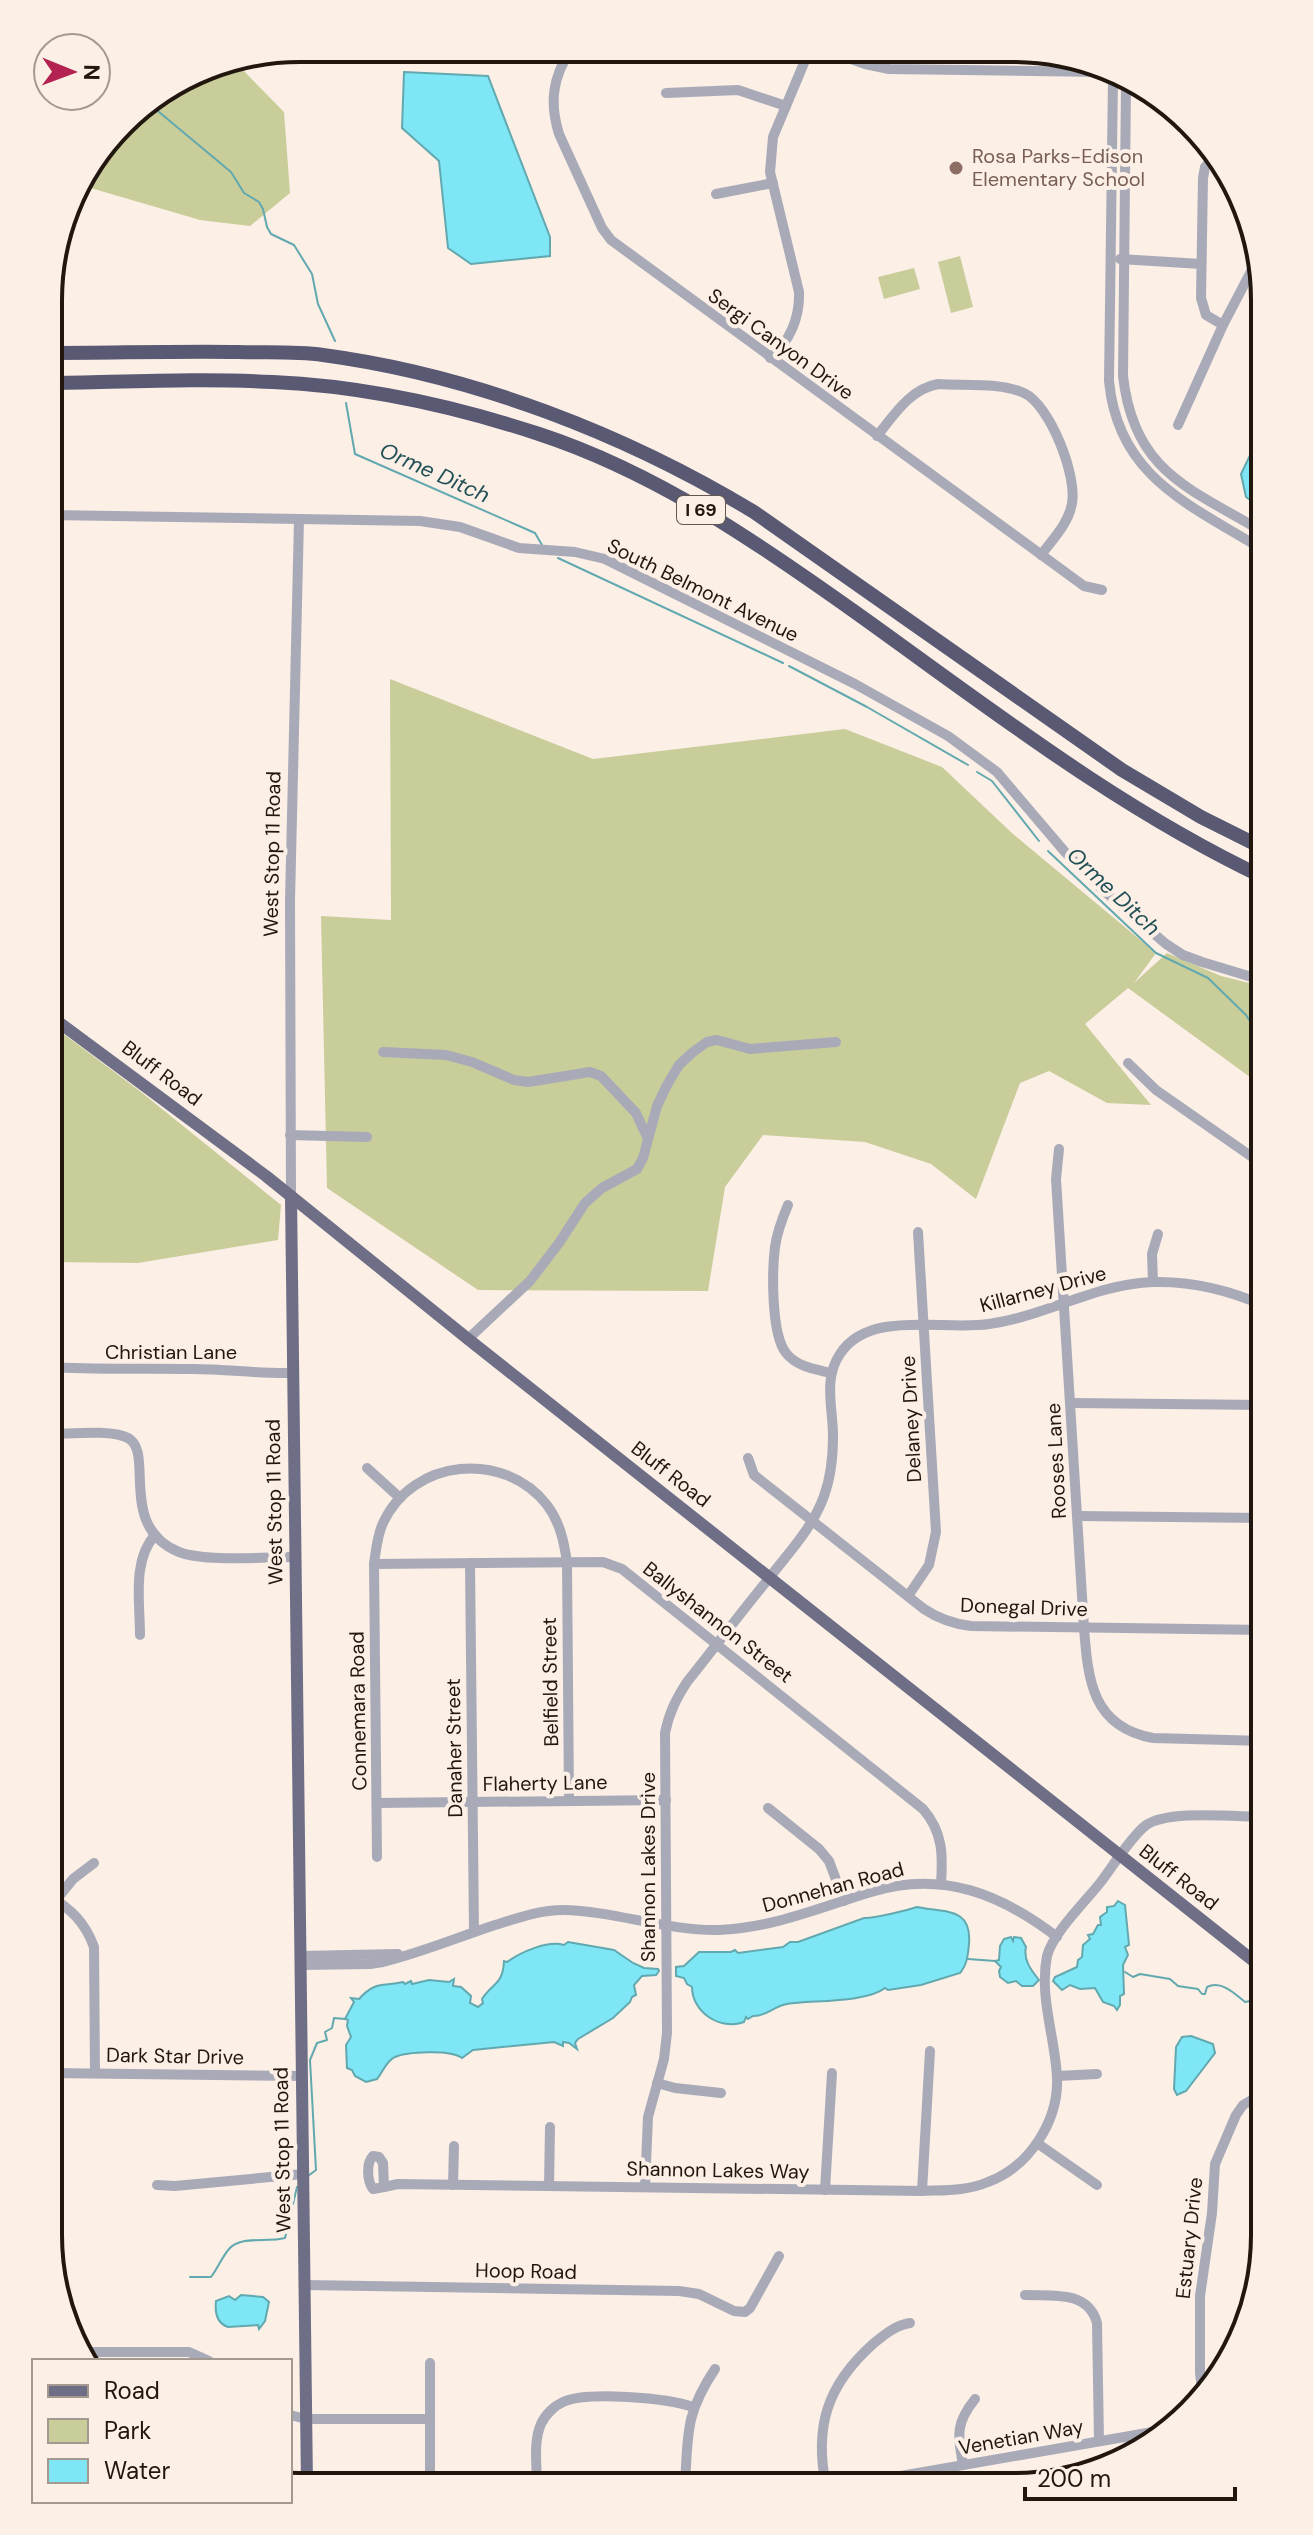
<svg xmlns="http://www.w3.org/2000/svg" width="1313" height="2535" font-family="'DM Sans',sans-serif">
  <rect width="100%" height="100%" fill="#fbefe6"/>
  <g fill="#c9cd9a">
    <polygon points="234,61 284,112 290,193 250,226 200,220 77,184 133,111 204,67"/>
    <polygon points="960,256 973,307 951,313 938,262"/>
    <polygon points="914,268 920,289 884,299 878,277"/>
    <polygon points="390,679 593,759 845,729 942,767 1013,834 1156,953 1134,983 1167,953 1221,976 1265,987 1265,1088 1128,988 1085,1024 1151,1105 1107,1103 1049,1071 1020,1083 976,1199 931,1164 865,1142 763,1135 725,1187 708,1291 478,1290 327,1188 321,916 391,920"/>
    <polygon points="49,1023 141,1092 281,1205 278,1240 138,1263 49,1262"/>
  </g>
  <g fill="#7ee6f4" stroke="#62a8af" stroke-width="2">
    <polygon points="404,72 488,76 550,237 550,256 471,264 448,248 439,161 402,128"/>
    <polygon points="1265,424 1265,511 1246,497 1241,474"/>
    <polygon points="1118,1901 1125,1905 1129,1945 1125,1947 1128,1955 1123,1965 1124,1994 1120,1996 1120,2005 1117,2010 1114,2006 1103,2002 1095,1988 1080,1989 1070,1985 1062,1990 1053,1981 1055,1977 1077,1967 1078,1960 1082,1957 1083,1945 1090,1939 1088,1935 1093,1934 1098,1925 1101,1925 1100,1917 1107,1912 1107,1907 1114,1906"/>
    <path d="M 917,1907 C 946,1913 972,1907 969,1944 C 968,1955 967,1965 960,1973 L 921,1985 L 888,1990 L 885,1988 C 866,2003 811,2000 787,2004 C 774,2006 765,2017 753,2016 L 748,2019 L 746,2017 L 744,2022 C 720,2031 692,2012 692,1987 L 687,1984 L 684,1978 L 676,1976 L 676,1967 L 684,1966 L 699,1952 L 731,1952 L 735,1950 L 738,1953 L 783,1947 L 790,1942 L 798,1942 L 864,1918 C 872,1919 908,1910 917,1907 Z"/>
    <path d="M 1011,1937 L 1013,1941 L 1014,1937 L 1021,1938 L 1026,1947 C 1023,1960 1031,1970 1039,1980 L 1033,1986 L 1022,1986 L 1016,1981 L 1008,1983 L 1000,1977 L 999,1971 L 1001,1967 L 995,1961 L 999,1960 L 1000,1946 L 1004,1939 Z"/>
    <path d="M 568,1942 L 614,1950 L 633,1963 L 644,1968 L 658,1969 L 659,1971 L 656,1975 L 642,1976 L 634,1985 L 636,1995 L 632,1997 L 630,2002 L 613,2018 L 578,2039 L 575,2043 L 577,2049 L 569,2043 L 563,2042 L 563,2046 L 554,2042 L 473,2050 L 462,2058 C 450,2049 406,2052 395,2057 C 387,2060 382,2073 377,2079 L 366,2082 L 355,2076 L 352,2070 L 347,2068 L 346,2045 L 351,2037 L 347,2026 L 348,2020 L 345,2019 L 354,2002 L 351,1998 L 359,1999 C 376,1980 384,1987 403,1982 L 405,1984 L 411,1981 L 412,1984 L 429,1980 L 449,1982 L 454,1979 L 453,1986 L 461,1987 L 471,1996 L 470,2003 L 478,2007 L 483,2003 L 482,1999 C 492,1983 503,1985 504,1961 L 507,1962 C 521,1952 548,1940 564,1945 Z"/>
    <polygon points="1191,2036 1213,2044 1215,2053 1186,2091 1177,2095 1174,2089 1176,2047 1182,2037"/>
    <path d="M 241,2295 L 263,2297 L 269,2302 L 265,2321 L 259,2329 L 258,2325 L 228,2327 C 216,2323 215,2310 216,2301 L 229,2296 L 235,2300 Z"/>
  </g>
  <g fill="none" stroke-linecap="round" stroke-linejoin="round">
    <g stroke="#62a8af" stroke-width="2">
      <polyline points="147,102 231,172 244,193 259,202 263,209 267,227 271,234 294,245 312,274 318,304 335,341"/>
      <polyline points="346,403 355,454 535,533 542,545"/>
      <polyline points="558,558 783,663"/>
      <polyline points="789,666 867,707 968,765"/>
      <polyline points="977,772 992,781 1039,841"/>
      <polyline points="1048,851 1156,953 1208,978 1246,1015 1265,1044"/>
      <polyline points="968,1959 995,1961"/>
      <path d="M 1125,1972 L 1133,1977 L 1140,1974 L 1170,1979 L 1178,1986 L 1198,1989 L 1202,1994 L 1205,1994 L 1207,1987 C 1222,1980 1235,1994 1245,2002 L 1250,2001 L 1259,2005 L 1264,2003"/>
      <polyline points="308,2176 316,2170 310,2060 317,2043 327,2040 325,2032 332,2028 334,2018 345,2019"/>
      <path d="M 190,2277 L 211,2277 C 218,2268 222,2257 229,2249 C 241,2235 267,2243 285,2238 L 297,2187"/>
    </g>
    <g stroke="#a9aab8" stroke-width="10">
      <polyline points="541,50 563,62"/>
      <path d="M 571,50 C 553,76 549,102 559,134 L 602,228 L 611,240 L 1084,586 L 1102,590"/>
      <polyline points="829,51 865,64 889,69 1101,72"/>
      <path d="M 1113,78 L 1109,381 C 1118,478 1191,505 1265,551"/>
      <path d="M 1126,84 L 1123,376 C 1134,473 1190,488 1265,533"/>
      <polyline points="666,93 738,90 786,106"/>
      <polyline points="1212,160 1205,167 1203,178 1201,298 1206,315 1223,325"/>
      <polyline points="716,194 773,183"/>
      <polyline points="1120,259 1201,264"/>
      <path d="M 770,358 C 790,342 800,317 799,292 L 770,172 L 773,137 L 809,51"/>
      <polyline points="1178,425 1223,325 1258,258"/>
      <path d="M 877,436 C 894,415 910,389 938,384 C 966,386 999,382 1024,393 C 1050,405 1077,475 1072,503 C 1069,523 1053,539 1041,555"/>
      <polyline points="50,515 420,521 460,527 519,548 575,552 605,559 855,684 948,736 997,772 1065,852 1103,890 1166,944 1183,955 1202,962 1265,981"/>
      <polyline points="383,1052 446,1055 472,1062 514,1080 528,1082 590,1072 601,1076 636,1113 647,1137"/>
      <polyline points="1128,1063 1156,1090 1265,1166"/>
      <polyline points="290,1135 367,1137"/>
      <path d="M 1059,1149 L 1056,1179 L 1084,1628 C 1088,1680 1092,1727 1153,1738 L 1265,1741"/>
      <polyline points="291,1196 290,901 299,519"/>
      <path d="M 788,1205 C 782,1219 777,1232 775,1247 C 772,1271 771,1334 786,1353 C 797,1367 815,1369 831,1373"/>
      <polyline points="1153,1282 1152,1254 1158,1234"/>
      <polyline points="468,1339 530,1281 559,1243 585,1203 602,1188 637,1169 643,1158 657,1106 667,1085 679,1065 693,1052 707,1042 717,1040 750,1049 836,1042"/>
      <path d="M 49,1367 C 97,1370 145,1368 193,1369 C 227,1369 259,1374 292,1373"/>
      <polyline points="1071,1403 1265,1405"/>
      <path d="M 49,1434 C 69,1434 111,1429 128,1438 C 155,1452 117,1527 179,1552 C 205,1562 264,1557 294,1557"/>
      <path d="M 748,1458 L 754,1475 L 924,1609 C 939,1619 954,1624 971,1626 L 1265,1630"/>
      <polyline points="367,1468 400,1498"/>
      <polyline points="1078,1516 1265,1518"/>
      <polyline points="470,1563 474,1932"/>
      <path d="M 374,1564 L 603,1562 L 622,1569 L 923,1809 C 943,1832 943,1855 941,1884"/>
      <polyline points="908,1596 929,1565 936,1532 918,1232"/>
      <path d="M 140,1635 C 140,1603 132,1560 155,1535"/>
      <polyline points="377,1803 666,1800"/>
      <polyline points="768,1808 819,1849 829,1861 844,1901"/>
      <path d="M 377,1857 L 374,1564 C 376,1550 377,1536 383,1523 C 413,1458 504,1450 547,1505 C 560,1522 564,1542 567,1562 L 569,1801"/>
      <path d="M 48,1895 C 71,1909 85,1922 94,1947 L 95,2073"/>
      <polyline points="56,1900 73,1879 94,1863"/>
      <polyline points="301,1956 398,1954"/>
      <path d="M 301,1965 L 370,1964 L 383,1962 C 420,1953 456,1938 492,1926 C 515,1919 538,1910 563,1910 C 615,1911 666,1931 719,1930 C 773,1928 821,1907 871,1892 C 942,1870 1001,1894 1057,1937"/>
      <polyline points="48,2073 301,2076"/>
      <polyline points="1057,2076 1097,2074"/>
      <polyline points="657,2083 675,2088 721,2093"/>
      <polyline points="1037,2143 1097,2185"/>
      <path d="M 373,2156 L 379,2157 L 383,2163 L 384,2187 L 373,2189 C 367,2181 366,2163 373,2156 Z"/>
      <polyline points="157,2185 175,2186 303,2174"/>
      <polyline points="453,2185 454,2146"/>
      <polyline points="549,2186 550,2127"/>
      <path d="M 384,2187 L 398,2184 L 922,2191 C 945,2190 967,2191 988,2182 C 1029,2167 1059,2121 1057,2077 C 1055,2037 1039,1997 1047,1956 C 1053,1933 1085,1902 1100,1883 C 1113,1866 1130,1838 1145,1826 C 1166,1809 1237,1817 1265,1817"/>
      <path d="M 645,2187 L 648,2117 L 664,2059 L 667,2033 L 665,1733 C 669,1713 676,1699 687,1682 C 715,1647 742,1611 770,1577 C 790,1551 813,1527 824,1496 C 831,1477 833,1456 833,1436 C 833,1408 823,1379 840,1354 C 869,1309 943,1331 989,1324 C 1046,1316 1095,1284 1153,1282 C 1192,1281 1229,1290 1265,1306"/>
      <polyline points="825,2190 832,2073"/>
      <polyline points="922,2191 930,2051"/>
      <polyline points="305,2285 679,2291 699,2294 734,2311 745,2312 750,2308 779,2256"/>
      <path d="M 1025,2295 C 1052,2296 1088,2290 1097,2323 L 1099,2441"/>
      <polyline points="87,2354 94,2352 189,2352 209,2361"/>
      <polyline points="430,2363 430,2485"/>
      <polyline points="1203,2398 1200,2373 1200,2296 1212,2213 1215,2164 1236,2115 1243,2105 1264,2093"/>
      <polyline points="290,2415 306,2419 430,2419"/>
      <path d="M 963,2465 C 958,2435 955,2424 975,2399"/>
      <path d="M 537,2486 C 537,2466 533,2442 541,2424 C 545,2415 554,2406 563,2402 C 587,2391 668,2398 693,2407"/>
      <path d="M 685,2486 C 688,2434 685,2414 715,2369"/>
      <path d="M 826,2486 C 814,2427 827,2385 873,2344 C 885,2334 894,2326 910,2323"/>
      <polyline points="843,2486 1170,2429"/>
    </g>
    <g stroke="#6e6e86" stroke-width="12">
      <polyline points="49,1015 266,1176 468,1339 1265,1970"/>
      <polyline points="291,1196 307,2485"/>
    </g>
    <g stroke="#595974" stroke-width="14">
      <path d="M 50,353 C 113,353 176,351 238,352 C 266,353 295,351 323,355 C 473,375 625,434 754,512 L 1122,770 L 1201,817 L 1265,849"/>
      <path d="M 50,383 C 124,382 199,378 273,382 C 363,386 454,406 539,434 C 658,473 761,545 862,617 C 992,710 1119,809 1265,878"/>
    </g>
  </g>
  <circle fill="#8d6e63" stroke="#fbefe6" stroke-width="3" cx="956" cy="168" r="8"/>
  <g text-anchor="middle" stroke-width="8" stroke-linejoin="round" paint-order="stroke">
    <rect fill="#fbefe6" stroke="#625850" stroke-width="2" x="677" y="496" width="48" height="28" rx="6"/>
    <g font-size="18" font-weight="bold" fill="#21170f">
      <text x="701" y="516">I 69</text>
    </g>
    <g font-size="20" fill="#785e54" stroke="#fbefe6" text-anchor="start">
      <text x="972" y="163">Rosa Parks-Edison<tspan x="972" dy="23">Elementary School</tspan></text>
    </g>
    <g font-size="20" fill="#21170f" stroke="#fbefe6">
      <text transform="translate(781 344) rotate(36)" y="7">Sergi Canyon Drive</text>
      <text transform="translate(703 590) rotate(26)" y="7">South Belmont Avenue</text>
      <text transform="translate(272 854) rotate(-89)" y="7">West Stop 11 Road</text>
      <text transform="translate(162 1073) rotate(37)" y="7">Bluff Road</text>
      <text transform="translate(1043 1289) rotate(-15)" y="7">Killarney Drive</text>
      <text x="171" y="1359">Christian Lane</text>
      <text transform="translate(911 1419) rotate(-93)" y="7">Delaney Drive</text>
      <text transform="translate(1056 1461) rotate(-93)" y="7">Rooses Lane</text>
      <text transform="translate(671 1474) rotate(38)" y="7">Bluff Road</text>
      <text transform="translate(274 1502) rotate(-91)" y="7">West Stop 11 Road</text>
      <text transform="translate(1024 1607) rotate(2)" y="7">Donegal Drive</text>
      <text transform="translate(718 1622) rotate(38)" y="7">Ballyshannon Street</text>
      <text transform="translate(550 1682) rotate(-91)" y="7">Belfield Street</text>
      <text transform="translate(358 1711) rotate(-91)" y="7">Connemara Road</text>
      <text transform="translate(454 1748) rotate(-91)" y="7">Danaher Street</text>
      <text transform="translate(545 1783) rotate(-1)" y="7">Flaherty Lane</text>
      <text transform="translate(648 1867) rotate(-90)" y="7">Shannon Lakes Drive</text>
      <text transform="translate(1179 1877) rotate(38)" y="7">Bluff Road</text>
      <text transform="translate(833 1887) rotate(-15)" y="7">Donnehan Road</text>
      <text transform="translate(175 2056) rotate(1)" y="7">Dark Star Drive</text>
      <text transform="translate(282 2150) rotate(-91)" y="7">West Stop 11 Road</text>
      <text transform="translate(718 2170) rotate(1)" y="7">Shannon Lakes Way</text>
      <text transform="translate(1189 2238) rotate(-84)" y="7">Estuary Drive</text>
      <text transform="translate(526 2271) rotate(1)" y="7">Hoop Road</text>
      <text transform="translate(1021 2437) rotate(-10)" y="7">Venetian Way</text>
    </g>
    <g font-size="22" font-style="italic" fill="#215056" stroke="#fbefe6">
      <text transform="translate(435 472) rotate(24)" y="8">Orme Ditch</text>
      <text transform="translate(1114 891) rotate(43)" y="8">Orme Ditch</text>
    </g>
  </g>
  <path d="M0 0H1313V2535H0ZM300 62H1013A238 238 0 0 1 1251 300V2235A238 238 0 0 1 1013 2473H300A238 238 0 0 1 62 2235V300A238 238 0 0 1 300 62Z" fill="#fbefe6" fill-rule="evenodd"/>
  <path fill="none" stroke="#21170f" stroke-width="4" d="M300 62H1013A238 238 0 0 1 1251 300V2235A238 238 0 0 1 1013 2473H300A238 238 0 0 1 62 2235V300A238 238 0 0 1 300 62Z"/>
  <rect x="32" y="2359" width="260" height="144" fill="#fbefe6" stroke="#a49990" stroke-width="2"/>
  <rect x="48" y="2385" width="40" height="12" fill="#6e6e86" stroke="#a49990" stroke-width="2"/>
  <text x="104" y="2399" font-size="24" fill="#21170f">Road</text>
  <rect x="48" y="2419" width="40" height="24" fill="#c9cd9a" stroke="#a49990" stroke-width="2"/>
  <text x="104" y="2439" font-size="24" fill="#21170f">Park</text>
  <rect x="48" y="2459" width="40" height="24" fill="#7ee6f4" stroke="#a49990" stroke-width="2"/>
  <text x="104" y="2479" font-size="24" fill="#21170f">Water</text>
  <g transform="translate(72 72) rotate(91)"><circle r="38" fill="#fbefe6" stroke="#a49990" stroke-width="2"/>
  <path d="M0-6L14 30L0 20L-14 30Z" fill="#b32250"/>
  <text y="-12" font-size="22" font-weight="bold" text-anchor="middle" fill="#21170f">N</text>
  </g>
  <path d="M1025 2487v12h210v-12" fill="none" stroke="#21170f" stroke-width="4"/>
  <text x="1037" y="2487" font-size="24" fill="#21170f" stroke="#fbefe6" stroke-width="6" paint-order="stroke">200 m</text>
</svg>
